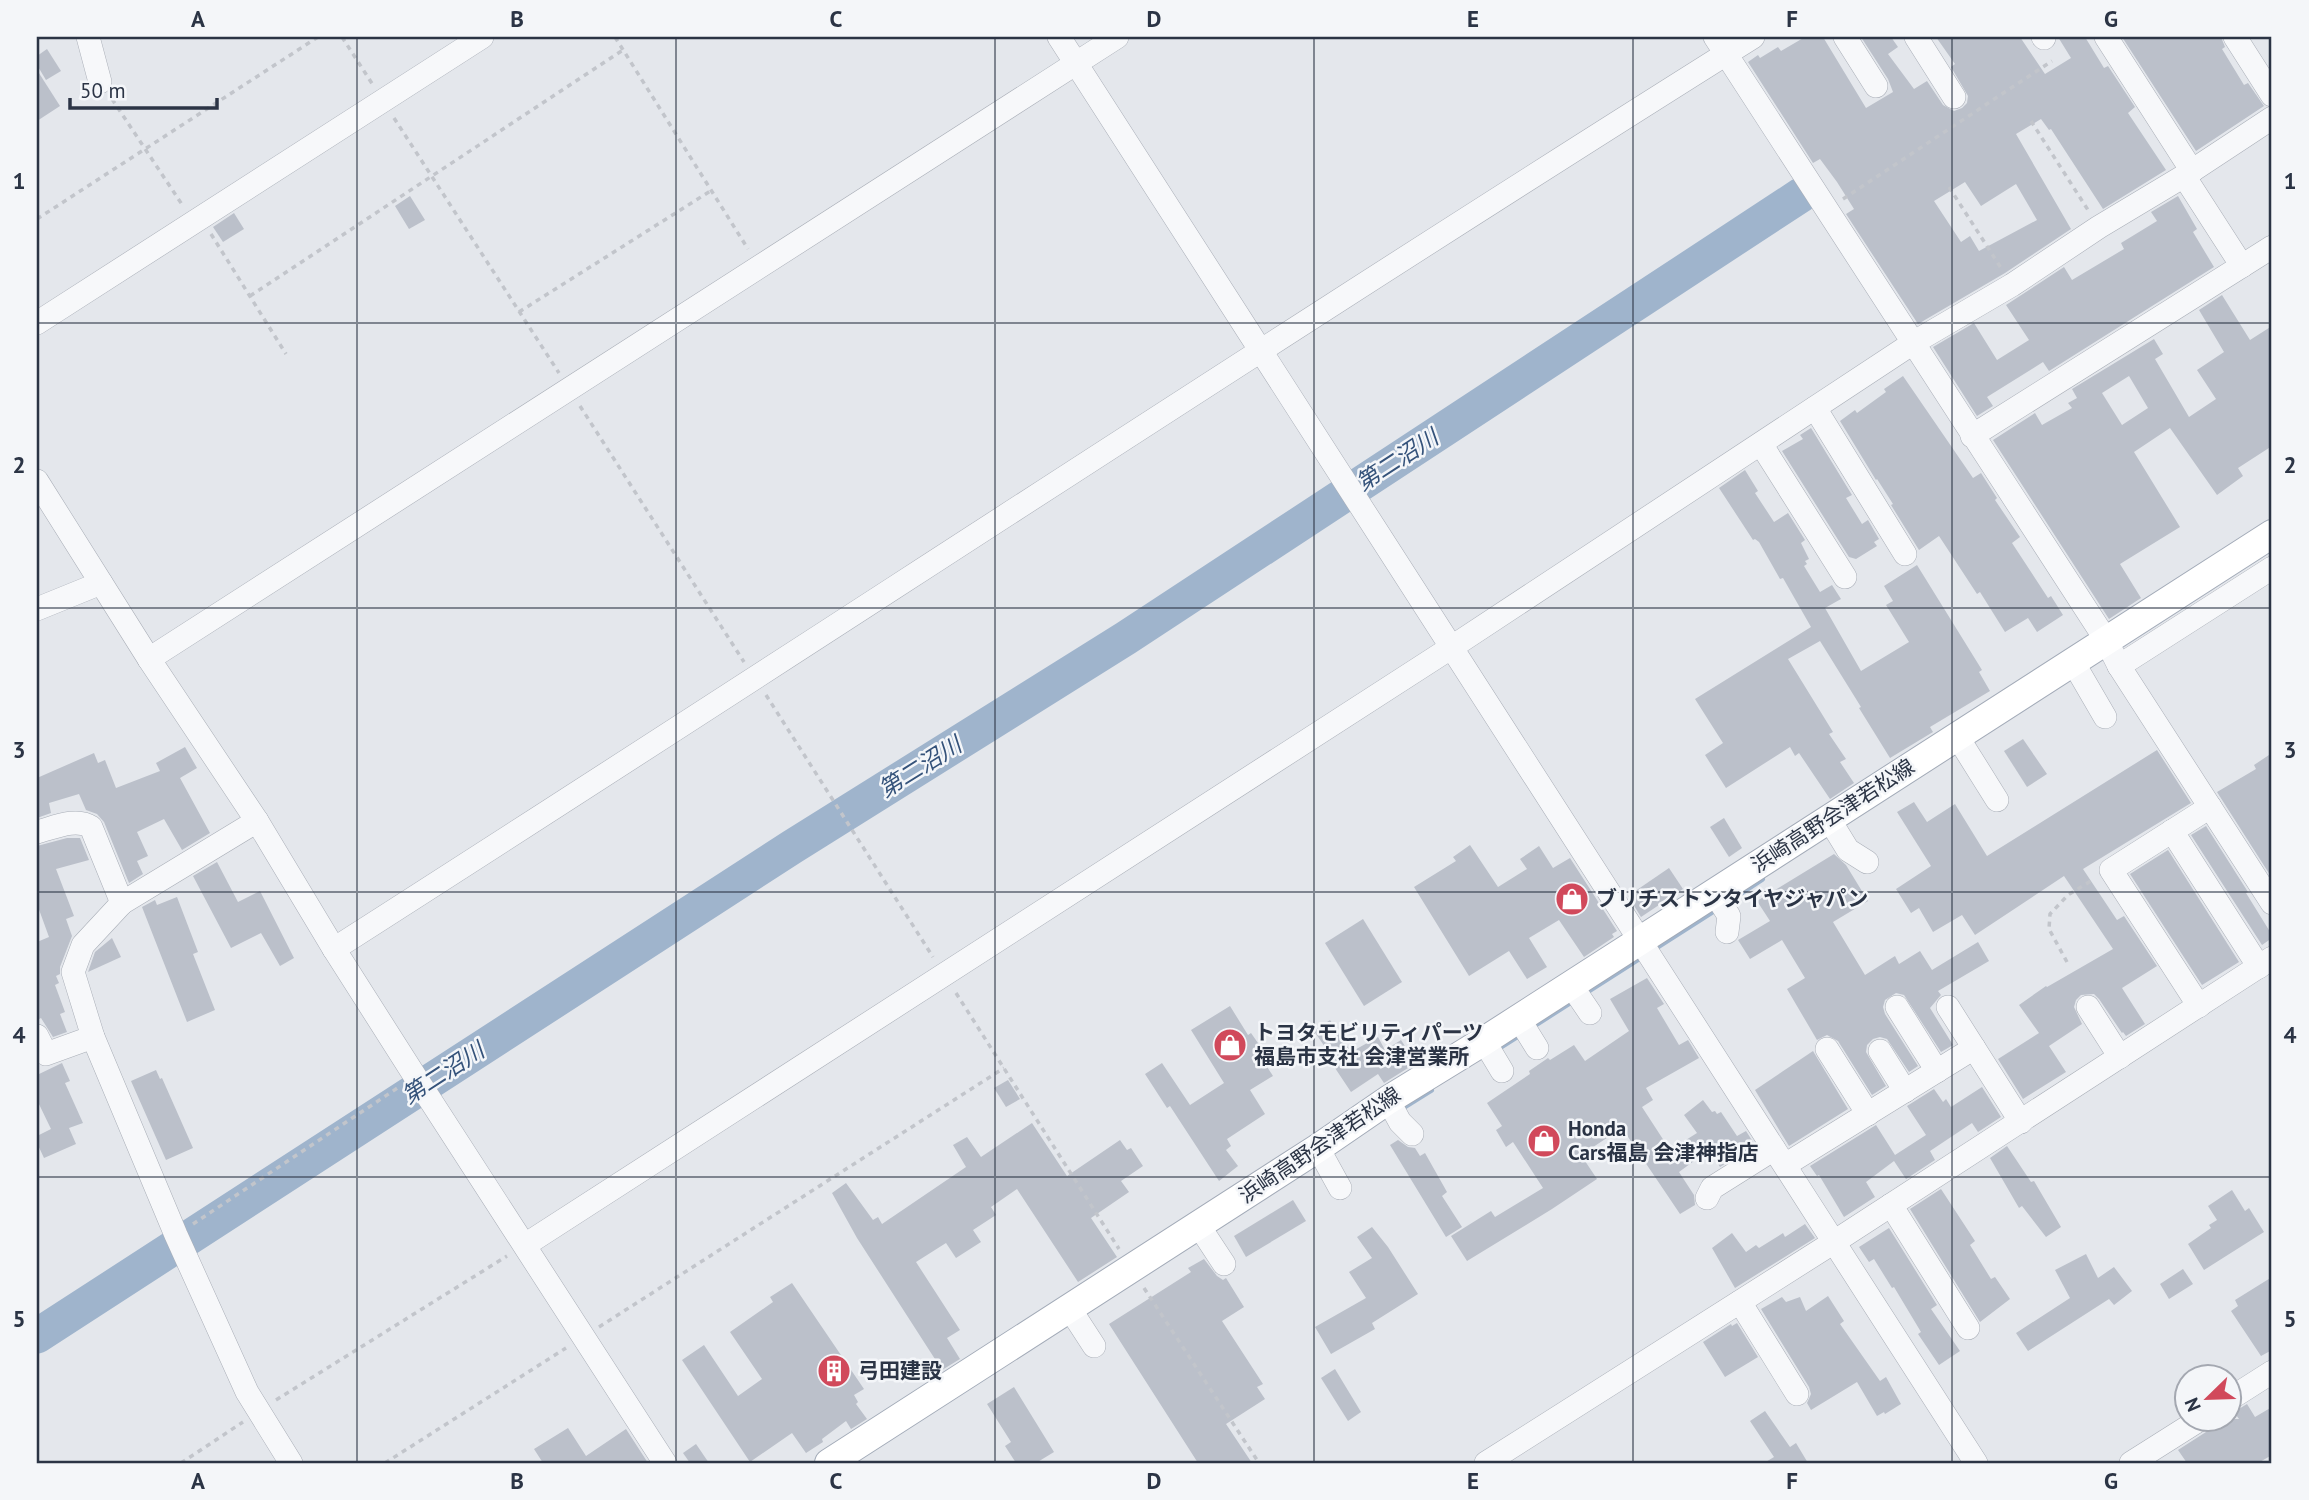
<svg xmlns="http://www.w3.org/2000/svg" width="2309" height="1500" font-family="'PT Sans','Noto Sans JP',sans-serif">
  <rect width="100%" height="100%" fill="#e4e7ec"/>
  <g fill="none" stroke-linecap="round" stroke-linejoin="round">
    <g stroke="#9fb4cc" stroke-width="6">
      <polyline points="1727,902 1762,879"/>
      <polyline points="1494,1051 1718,908"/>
      <polyline points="1399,1110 1431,1090"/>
    </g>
    <polyline stroke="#9fb4cc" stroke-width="35" points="37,1336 792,847 1126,638 1801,195"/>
  </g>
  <g fill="#bbc0ca" fill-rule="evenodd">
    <path d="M 1805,37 L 1823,37 L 1866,108 L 1893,92 L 1888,79 L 1861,37 L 1891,37 L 1898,47 L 1888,54 L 1914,89 L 1927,81 L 1943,105 L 1954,111 L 1962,108 L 1967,103 L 1968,96 L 1951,67 L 1955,64 L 1936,37 L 2020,37 L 2045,74 L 2071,58 L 2058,37 L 2085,37 L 2104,68 L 2108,66 L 2135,107 L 2128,113 L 2166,170 L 2103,209 L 2051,129 L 2049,130 L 2041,119 L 2016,134 L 2071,229 L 2005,273 L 1918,324 L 1846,214 L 1854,209 L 1837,182 L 1820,159 L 1813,163 L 1748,62 L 1758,55 L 1760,58 L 1778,47 L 1781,51 ZM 1965,182 L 1981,206 L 2016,184 L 2037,220 L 1979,251 L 1970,236 L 1961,242 L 1934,201 Z"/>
    <polygon points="2122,37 2221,37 2225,47 2222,49 2244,85 2248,83 2264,106 2196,151"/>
    <polygon points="47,49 61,71 46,80 37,65 37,56"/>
    <polygon points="37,70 60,106 37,121"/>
    <polygon points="410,196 425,220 409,229 395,206"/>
    <polygon points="2178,196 2197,229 2193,232 2214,267 2049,371 2043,362 1987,397 1993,406 1977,416 1933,347 1974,323 1997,360 2029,340 2006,305 2064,267 2072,280 2124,249 2121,243 2157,221 2151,212"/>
    <polygon points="234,213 244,229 223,242 213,227"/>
    <path d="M 2222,295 L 2250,340 L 2272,326 L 2272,446 L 2238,468 L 2243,476 L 2217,495 L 2170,428 L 2134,452 L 2180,527 L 2120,564 L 2141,598 L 2109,619 L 1993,440 L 2035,413 L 2042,425 L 2072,408 L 2068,403 L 2077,398 L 2072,389 L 2154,339 L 2163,354 L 2155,359 L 2189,417 L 2216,399 L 2197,370 L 2224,352 L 2199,310 ZM 2129,376 L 2148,408 L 2122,425 L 2102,393 Z"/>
    <polygon points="1903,376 1973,478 1981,473 1997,498 1995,500 2020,537 2012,543 2048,598 2051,596 2063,615 2037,632 2028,618 2005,632 1980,592 1977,594 1939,536 1919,550 1891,505 1893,504 1877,479 1876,480 1840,421 1855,410 1857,413 1886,392 1884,389"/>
    <polygon points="1811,428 1852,495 1846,498 1862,524 1868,520 1879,539 1874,542 1877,546 1856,559 1849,557 1782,451 1803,439 1800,435"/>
    <polygon points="1745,470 1758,491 1755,493 1774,522 1788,513 1805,540 1801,543 1809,559 1805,561 1807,564 1804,566 1820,592 1832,585 1841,599 1825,608 1861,671 1909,642 1886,605 1893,601 1884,586 1917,565 1982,670 1979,672 1990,691 1930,727 1933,732 1890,758 1859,708 1861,707 1820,641 1788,659 1833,732 1829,734 1846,759 1840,762 1854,783 1830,799 1799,753 1795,756 1790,747 1726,788 1705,755 1723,743 1695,699 1811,627 1783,578 1780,579 1759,542 1755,539 1753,540 1719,488"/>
    <polygon points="2023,739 2047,774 2027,787 2004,751"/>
    <polygon points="185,747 197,768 180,778 210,833 182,850 164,819 137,832 148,856 137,861 143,874 129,883 104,822 97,814 86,810 79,794 49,803 51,813 37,818 37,778 94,753 98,763 105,760 116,788 160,771 156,763"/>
    <polygon points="2157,750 2191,803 2083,869 2117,920 2124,916 2157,966 2122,988 2145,1024 2126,1036 2123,1032 2122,1033 2099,999 2094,994 2081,995 2076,1000 2074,1007 2082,1024 2049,1046 2066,1072 2023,1099 1998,1059 2039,1033 2019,1005 2046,986 2047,987 2113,949 2064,876 1975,935 1962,915 1933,932 1919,908 1911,913 1896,889 1931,866 1897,812 1914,802 1927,822 1955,804 1987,856"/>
    <polygon points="2272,753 2272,878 2217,792 2256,769 2254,765"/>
    <polygon points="1724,818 1742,848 1729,857 1710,827"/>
    <polygon points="2206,826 2248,892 2246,893 2272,935 2272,938 2262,945 2191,835"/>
    <polygon points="67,838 80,838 89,860 56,869 74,916 66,919 72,936 60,967 60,974 56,976 59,983 55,985 65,1012 60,1014 67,1032 53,1037 41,1018 37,1020 37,942 49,937 37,904 37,846"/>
    <polygon points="1470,845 1498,887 1527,869 1520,859 1539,846 1553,868 1570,858 1617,931 1612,934 1614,937 1584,957 1559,920 1529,938 1547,967 1527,979 1509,951 1469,976 1414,887 1456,861 1453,857"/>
    <polygon points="2168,850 2239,962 2202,985 2130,874"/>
    <polygon points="1834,854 1846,865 1868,901 1833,922 1865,975 1895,956 1899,964 1920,951 1932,970 1978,942 1989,961 1938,991 1941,995 1930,1008 1953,1045 1941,1052 1904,995 1896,993 1885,1000 1883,1007 1885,1014 1918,1066 1909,1072 1887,1039 1880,1037 1873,1039 1867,1045 1866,1052 1886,1086 1872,1095 1838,1041 1827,1035 1817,1040 1787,989 1805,978 1782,940 1750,959 1738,940 1770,921 1757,901"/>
    <polygon points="217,862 238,902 260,891 294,958 280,966 261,933 231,948 193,876"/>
    <polygon points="1669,868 1683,889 1641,917 1628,896"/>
    <polygon points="177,897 198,952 193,954 215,1010 187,1022 142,907 155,900 157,905"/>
    <polygon points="1363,919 1402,982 1364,1006 1325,943"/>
    <polygon points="112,938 121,957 88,972 95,952"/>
    <polygon points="1647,978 1664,1004 1657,1008 1679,1045 1688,1040 1699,1058 1646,1088 1653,1100 1642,1107 1670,1150 1697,1133 1684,1115 1703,1100 1712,1112 1715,1111 1717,1114 1721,1112 1737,1136 1746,1131 1755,1145 1720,1167 1709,1150 1679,1172 1694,1195 1695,1205 1680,1214 1622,1128 1581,1155 1597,1179 1552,1209 1467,1261 1451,1236 1491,1211 1495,1217 1543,1188 1513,1142 1506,1147 1496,1130 1502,1126 1487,1103 1530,1074 1529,1071 1548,1058 1550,1060 1574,1045 1585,1061 1629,1031 1610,999"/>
    <polygon points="1230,1006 1248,1035 1251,1033 1267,1056 1262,1059 1273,1076 1250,1090 1265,1114 1227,1139 1231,1146 1226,1150 1238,1166 1219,1181 1170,1106 1167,1108 1145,1074 1162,1063 1190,1105 1224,1083 1191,1030"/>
    <polygon points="1330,1020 1351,1052 1378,1037 1385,1050 1401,1040 1416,1063 1384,1083 1378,1074 1351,1092 1335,1068 1338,1066 1314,1031"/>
    <polygon points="1813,1051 1848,1109 1789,1146 1755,1090"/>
    <polygon points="62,1063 70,1081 65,1083 83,1123 69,1128 76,1144 44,1158 37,1143 37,1136 51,1129 37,1100 37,1075"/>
    <polygon points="156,1070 160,1079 162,1078 193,1148 166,1160 131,1081"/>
    <polygon points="1008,1080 1020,1099 1006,1107 994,1088"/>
    <polygon points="1982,1087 2001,1117 1978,1132 1972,1123 1930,1151 1935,1160 1906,1179 1894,1161 1866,1182 1875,1197 1844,1217 1819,1175 1817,1176 1810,1166 1876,1125 1895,1155 1926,1135 1907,1106 1934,1089 1943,1102 1946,1099 1951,1107"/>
    <polygon points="1032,1123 1067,1176 1120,1140 1127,1150 1131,1148 1143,1166 1121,1181 1129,1192 1091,1218 1117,1257 1078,1282 1017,1189 991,1207 996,1215 973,1230 981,1242 956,1258 946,1243 916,1262 960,1330 947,1338 960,1359 942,1370 857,1238 832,1193 846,1183 873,1220 878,1217 882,1224 966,1167 953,1145 967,1137 981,1157"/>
    <polygon points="1398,1140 1408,1147 1415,1148 1420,1156 1425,1153 1447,1192 1442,1196 1462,1227 1446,1237 1390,1145"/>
    <polygon points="2007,1146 2031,1182 2034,1181 2061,1227 2046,1237 2022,1206 2019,1208 1990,1158"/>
    <polygon points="1941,1189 1975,1241 1970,1245 1991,1279 1995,1277 2010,1299 1980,1322 1910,1209"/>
    <polygon points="2232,1190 2245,1211 2249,1208 2264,1232 2204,1270 2188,1244 2211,1228 2209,1225 2217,1220 2208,1206"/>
    <polygon points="1293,1200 1306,1221 1246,1257 1234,1236"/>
    <polygon points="1805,1224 1815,1238 1735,1288 1712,1248 1732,1233 1746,1252 1756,1245 1759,1248 1783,1233 1785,1237"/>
    <polygon points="1372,1227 1388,1247 1418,1294 1372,1323 1375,1329 1331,1354 1315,1327 1366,1298 1349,1272 1372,1258 1357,1237"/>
    <polygon points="1889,1228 1937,1305 1931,1309 1960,1351 1939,1365 1918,1334 1921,1332 1894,1287 1892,1288 1874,1259 1869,1262 1859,1247"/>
    <polygon points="2086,1254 2098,1278 2114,1267 2132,1291 2114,1305 2109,1299 2028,1351 2016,1333 2070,1298 2055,1270"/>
    <polygon points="1204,1259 1217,1276 1223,1280 1226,1278 1244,1307 1222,1321 1263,1384 1257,1387 1265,1399 1226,1424 1252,1463 1198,1463 1109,1324 1191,1272 1188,1268"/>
    <polygon points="2183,1269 2193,1284 2169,1299 2160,1284"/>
    <polygon points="2272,1277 2272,1350 2261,1356 2231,1311 2238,1306 2235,1300"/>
    <polygon points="792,1283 864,1389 854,1395 858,1402 856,1404 867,1419 851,1429 846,1421 822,1439 823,1442 806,1453 792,1433 750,1462 682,1360 704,1345 738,1396 762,1379 730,1332 773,1302 770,1297"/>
    <polygon points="1828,1296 1844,1321 1840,1324 1880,1381 1886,1377 1901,1404 1885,1414 1884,1412 1877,1416 1857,1382 1811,1410 1807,1403 1811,1394 1809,1387 1761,1309 1782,1297 1786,1302 1800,1297 1806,1311"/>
    <polygon points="1737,1323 1758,1357 1725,1377 1703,1342 1731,1324 1732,1326"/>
    <polygon points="1335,1369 1361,1412 1348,1421 1321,1378"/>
    <polygon points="1014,1387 1054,1452 1036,1463 1016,1463 1005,1446 1011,1442 987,1404"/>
    <polygon points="2247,1404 2255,1417 2272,1407 2272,1455 2258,1463 2187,1463 2178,1450 2206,1432 2214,1419 2239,1419 2234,1412"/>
    <polygon points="1765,1411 1790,1447 1796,1443 1808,1463 1764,1463 1774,1457 1750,1421"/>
    <polygon points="568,1428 586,1456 626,1429 648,1463 543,1463 534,1449"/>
    <polygon points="696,1444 709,1463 690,1463 683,1453"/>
  </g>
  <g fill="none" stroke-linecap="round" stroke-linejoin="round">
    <defs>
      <g id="minor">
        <polyline points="88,37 100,82"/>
        <polyline points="1059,37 1976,1463"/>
        <polyline points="1715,37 2106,640 2119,666 2272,903"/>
        <polyline points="1845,37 1876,86"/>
        <polyline points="1916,37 1954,97"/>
        <polyline points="2043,37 2044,38"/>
        <polyline points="2106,37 2192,171"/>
        <polyline points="2235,37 2272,95"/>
        <polyline points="2184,176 2242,266"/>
        <polyline points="37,323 482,37"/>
        <polyline points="1815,408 1905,554"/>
        <polyline points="1972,436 2272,247"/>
        <polyline points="1761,444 1845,577"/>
        <polyline points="37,481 149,659 257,821 334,949 418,1081 665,1463"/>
        <polyline points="37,609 101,583"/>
        <polyline points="149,659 1117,37"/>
        <polyline points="2073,662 2105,717"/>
        <polyline points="2119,666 2272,568"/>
        <polyline points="1957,736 1997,800"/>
        <polyline points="1829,819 1848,850 1867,862"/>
        <polyline points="257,821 122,903 83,945 73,972 93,1037 176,1235 247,1392 291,1463"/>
        <polyline points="2172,831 2259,967"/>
        <path d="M 37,832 C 53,828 76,817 91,827 L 122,903"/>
        <polyline points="1714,892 1729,916 1727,932"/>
        <path d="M 334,949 C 808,646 1277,336 1753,37"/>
        <polyline points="1571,985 1590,1013"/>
        <polyline points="2199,1006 2111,870 2210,807"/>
        <polyline points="1897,1007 1937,1071"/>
        <polyline points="1948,1007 2021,1122"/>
        <polyline points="2088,1007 2120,1057"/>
        <polyline points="1519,1019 1537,1048"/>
        <polyline points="37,1036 46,1054 93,1037"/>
        <polyline points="1484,1041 1502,1071"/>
        <polyline points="1827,1049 1868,1114"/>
        <polyline points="1880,1051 1905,1091"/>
        <polyline points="1388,1100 1400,1122 1412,1134"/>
        <polyline points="1318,1148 1340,1188"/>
        <polyline points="1785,1165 1974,1048"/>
        <polyline points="1707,1198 1712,1188 1774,1149"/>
        <polyline points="1891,1205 1968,1328"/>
        <polyline points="1199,1226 1224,1264"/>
        <polyline points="525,1245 1452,647 1913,343 2012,285 2099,227 2184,176 2272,118"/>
        <polyline points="1740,1302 1797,1394"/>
        <polyline points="1070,1309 1094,1346"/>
        <polyline points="2228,1400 2272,1372"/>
        <polyline points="1486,1463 1834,1242 2272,958"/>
        <polyline points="2131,1463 2199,1420"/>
      </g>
      <polyline id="major" points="829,1463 1318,1148 1388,1100 1484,1041 2272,534"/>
    </defs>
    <use href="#minor" stroke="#a9aeb7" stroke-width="24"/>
    <use href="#major" stroke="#a3abb8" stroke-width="30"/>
    <g stroke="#c2c5cb" stroke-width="3.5" stroke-dasharray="5 5" stroke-linecap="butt">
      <polyline points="342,37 373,85"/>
      <polyline points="615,37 748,249"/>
      <polyline points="112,99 183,206"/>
      <polyline points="394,118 559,373"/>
      <polyline points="2031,121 2088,210"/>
      <polyline points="1949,187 2001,268"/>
      <polyline points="1843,199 2052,61"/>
      <polyline points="37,219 318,37"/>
      <polyline points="211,234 286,354"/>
      <polyline points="250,296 623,50"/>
      <polyline points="519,312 712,190"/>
      <polyline points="580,406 744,662"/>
      <polyline points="766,695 933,957"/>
      <polyline points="2067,962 2049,929 2050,914 2068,895 2094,879"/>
      <polyline points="956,993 1119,1249"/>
      <polyline points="193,1224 399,1087"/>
      <polyline points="1144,1288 1259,1463"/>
      <polyline points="599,1327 1004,1068"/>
      <polyline points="276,1400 507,1256"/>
      <polyline points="181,1463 243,1422"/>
      <polyline points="385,1463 566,1348"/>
    </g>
    <use href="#minor" stroke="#f7f8fa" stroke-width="23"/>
    <use href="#major" stroke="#fff" stroke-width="28"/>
  </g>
  <path fill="none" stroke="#2b3445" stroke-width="2" stroke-opacity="0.55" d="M 357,37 L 357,1463M 676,37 L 676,1463M 995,37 L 995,1463M 1314,37 L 1314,1463M 1633,37 L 1633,1463M 1952,37 L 1952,1463M 37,323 L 2272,323M 37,608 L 2272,608M 37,892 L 2272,892M 37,1177 L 2272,1177"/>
  <defs>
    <symbol id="shop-disc" viewBox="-11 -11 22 22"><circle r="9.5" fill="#d1495b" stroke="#f4f6f9"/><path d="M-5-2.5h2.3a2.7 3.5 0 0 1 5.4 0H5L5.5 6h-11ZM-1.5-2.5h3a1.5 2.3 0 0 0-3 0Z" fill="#fff"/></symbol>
    <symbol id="building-disc" viewBox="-11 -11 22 22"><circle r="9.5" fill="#d1495b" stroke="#f4f6f9"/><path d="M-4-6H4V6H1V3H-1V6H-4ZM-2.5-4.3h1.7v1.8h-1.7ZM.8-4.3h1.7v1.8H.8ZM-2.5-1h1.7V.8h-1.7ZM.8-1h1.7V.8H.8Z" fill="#fff"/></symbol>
  </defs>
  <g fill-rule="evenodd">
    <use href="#shop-disc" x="1553" y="880" width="38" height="38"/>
    <use href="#shop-disc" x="1211" y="1026" width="38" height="38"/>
    <use href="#shop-disc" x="1525" y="1122" width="38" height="38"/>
    <use href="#building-disc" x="815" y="1352" width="38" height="38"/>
  </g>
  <g text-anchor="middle" stroke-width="5" stroke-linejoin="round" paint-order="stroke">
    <g font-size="21" fill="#2b3445" stroke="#f4f6f9">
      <text transform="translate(1833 816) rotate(-33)" y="7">浜崎高野会津若松線</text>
      <text transform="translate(1320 1145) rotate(-34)" y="7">浜崎高野会津若松線</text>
    </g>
    <g font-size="21" font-weight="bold" fill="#2b3445" stroke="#f4f6f9" text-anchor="start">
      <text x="1596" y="906">ブリチストンタイヤジャパン</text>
      <text x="1254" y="1040">トヨタモビリティパーツ<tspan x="1254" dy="24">福島市支社 会津営業所</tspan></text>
      <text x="1568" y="1136">Honda<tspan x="1568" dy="24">Cars福島 会津神指店</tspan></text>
      <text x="858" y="1378">弓田建設</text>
    </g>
    <g font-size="23" font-style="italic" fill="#34527a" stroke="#f4f6f9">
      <text transform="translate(1397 460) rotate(-33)" y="8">第二沼川</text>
      <text transform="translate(920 767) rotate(-32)" y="8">第二沼川</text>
      <text transform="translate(443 1073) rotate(-33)" y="8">第二沼川</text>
    </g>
  </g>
  <rect width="2309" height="1500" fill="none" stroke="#f4f6f9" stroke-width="77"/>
  <g transform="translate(2208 1398) rotate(247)"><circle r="33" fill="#f4f6f9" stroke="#a4a8b1" stroke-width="2"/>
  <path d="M0-5L12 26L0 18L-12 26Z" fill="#d1495b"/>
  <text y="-10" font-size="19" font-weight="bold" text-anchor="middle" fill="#2b3445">N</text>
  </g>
  <path d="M70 98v10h147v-10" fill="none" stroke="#2b3445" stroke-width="3.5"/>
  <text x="80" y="98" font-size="21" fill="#2b3445" stroke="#f4f6f9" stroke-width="5" paint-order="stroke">50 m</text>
  <rect x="38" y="38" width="2232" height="1424" fill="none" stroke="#2b3445" stroke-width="2.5"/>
  <g font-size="23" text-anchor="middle" font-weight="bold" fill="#2b3445">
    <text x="198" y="27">A</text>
    <text x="517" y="27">B</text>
    <text x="836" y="27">C</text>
    <text x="1154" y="27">D</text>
    <text x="1473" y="27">E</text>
    <text x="1792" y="27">F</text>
    <text x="2111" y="27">G</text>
    <text x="19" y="189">1</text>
    <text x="2290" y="189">1</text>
    <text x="19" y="473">2</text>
    <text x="2290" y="473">2</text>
    <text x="19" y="758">3</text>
    <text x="2290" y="758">3</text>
    <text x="19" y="1043">4</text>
    <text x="2290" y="1043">4</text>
    <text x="19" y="1327">5</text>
    <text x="2290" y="1327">5</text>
    <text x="198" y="1489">A</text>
    <text x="517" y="1489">B</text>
    <text x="836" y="1489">C</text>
    <text x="1154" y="1489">D</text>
    <text x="1473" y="1489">E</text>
    <text x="1792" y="1489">F</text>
    <text x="2111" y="1489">G</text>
  </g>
</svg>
